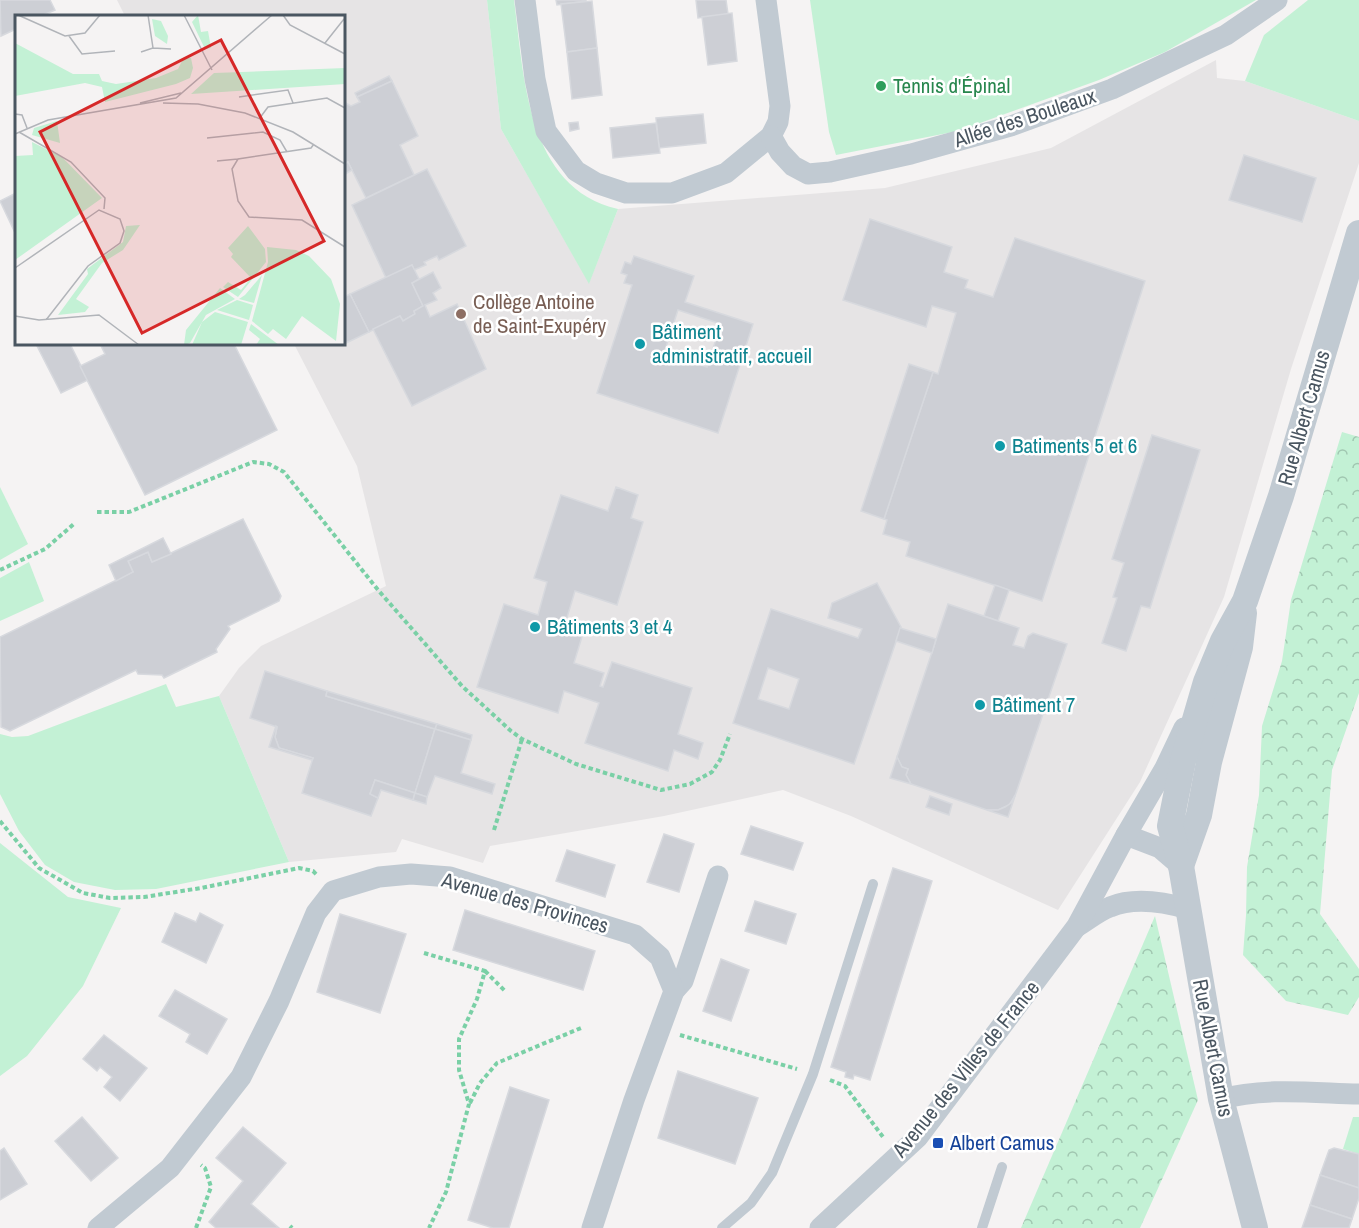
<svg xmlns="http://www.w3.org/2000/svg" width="1359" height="1228" font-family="'Archivo Narrow',sans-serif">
  <defs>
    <pattern id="forest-crowns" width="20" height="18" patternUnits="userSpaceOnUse" patternTransform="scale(1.5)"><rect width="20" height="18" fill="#c3f1d5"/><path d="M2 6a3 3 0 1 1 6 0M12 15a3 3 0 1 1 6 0" fill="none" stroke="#a0c6b0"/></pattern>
  </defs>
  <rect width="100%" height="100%" fill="#f5f3f3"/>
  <polygon fill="#e6e4e5" points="117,0 487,0 501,129 589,283 618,209 885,188 1051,148 1216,60 1217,78 1245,81 1359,121 1359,163 1291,369 1224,597 1140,782 1058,910 851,816 783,790 664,816 490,846 483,863 402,839 396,852 289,862 219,696 239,668 261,646 386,586 357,466 294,344 344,344 344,16 125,16"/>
  <g fill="#c3f1d5">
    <path d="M 487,0 L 514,0 C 524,75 526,188 618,209 L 589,284 L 501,129 Z"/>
    <polygon points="810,0 1256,0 1165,52 1099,80 958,131 836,155 829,132"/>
    <polygon points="1308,0 1359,0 1359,121 1245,81 1264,35"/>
    <polygon points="0,487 28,544 0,560"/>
    <polygon points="29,562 44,601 0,621 0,578"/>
    <polygon points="166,684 176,707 219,696 289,862 156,889 115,890 74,882 45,865 19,831 0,794 0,734 12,737 28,736"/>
    <polygon points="0,843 68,897 121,908 83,986 27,1056 0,1076"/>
    <polygon points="1353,1117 1359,1117 1359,1154 1343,1149"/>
  </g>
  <g fill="url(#forest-crowns)">
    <polygon points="1342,432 1359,437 1359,693 1332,770 1320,914 1359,969 1359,997 1348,1015 1286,1001 1243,955 1246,915 1247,867 1259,795 1262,726 1282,661 1291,600"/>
    <polygon points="1155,916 1198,1100 1140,1228 1021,1228"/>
  </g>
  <g fill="#cdcfd5" stroke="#d7d9de" stroke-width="1.5" fill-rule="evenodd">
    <polygon points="0,0 50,0 55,10 41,16 16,16 16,29 1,36"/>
    <polygon points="556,0 586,0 586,1 557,5"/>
    <polygon points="696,0 726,0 728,14 698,18"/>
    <polygon points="592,1 597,48 567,52 561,4"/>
    <polygon points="732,13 737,61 708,65 702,17"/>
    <polygon points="597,48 602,95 572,99 567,52"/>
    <polygon points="389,76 392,81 357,97 355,93"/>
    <polygon points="392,81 418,136 400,145 414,175 366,198 348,162 344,164 344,102 351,106 360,102 357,97"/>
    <polygon points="703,114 706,143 659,148 656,118"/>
    <polygon points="578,122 579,129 570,131 569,123"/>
    <polygon points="656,123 660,153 613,158 610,128"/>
    <polygon points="1244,155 1316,178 1302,222 1229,200"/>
    <polygon points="348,162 352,170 344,175 344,164"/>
    <polygon points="427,169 466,246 439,260 437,256 424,262 426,265 414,270 412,265 386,278 352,205"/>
    <polygon points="16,193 16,235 0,201"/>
    <polygon points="870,219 952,247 944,272 968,280 965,288 993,297 1015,238 1145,281 1042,601 906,556 910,542 883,534 887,520 884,519 933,372 938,374 956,313 932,306 926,327 843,300"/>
    <path d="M 634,256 L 694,276 L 685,302 L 753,324 L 718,433 L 597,393 L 632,285 L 624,283 L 627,275 L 621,273 L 625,262 L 631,264 ZM 678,310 L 721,324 L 707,367 L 664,353 Z"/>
    <polygon points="412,265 419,279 412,283 423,306 414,311 415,314 403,321 400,316 369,332 350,294"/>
    <polygon points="433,272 441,288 433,293 437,300 425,305 430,317 457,304 486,369 412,406 373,329 400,316 403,321 415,314 414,311 423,306 412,283"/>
    <polygon points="350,294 369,332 342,345 344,344 344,297"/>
    <polygon points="36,344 70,344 88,380 61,393"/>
    <polygon points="100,344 234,344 277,430 145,495 80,366 105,354"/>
    <polygon points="909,364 933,372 884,519 861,511"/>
    <polygon points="1152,435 1200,450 1150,608 1141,606 1126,651 1102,643 1117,598 1113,597 1124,563 1112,559"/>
    <polygon points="616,487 638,495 631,518 643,522 617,605 575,591 565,624 584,630 574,663 604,673 600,686 603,687 612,662 692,688 678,734 703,743 698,759 674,750 668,771 585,743 599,703 564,691 558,713 477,687 504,604 538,615 547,582 534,578 561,495 608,511"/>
    <polygon points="243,519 281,596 279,601 228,626 230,629 216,649 217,652 164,678 162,675 138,674 136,670 10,731 1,727 0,637 133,572 128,561 148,552 152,562"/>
    <polygon points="163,538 171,554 152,562 148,552 128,561 133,572 116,581 109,565"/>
    <path d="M 877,583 L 901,627 L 854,764 L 733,723 L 771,609 L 858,638 L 862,629 L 828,618 L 832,603 ZM 768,668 L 799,679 L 789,709 L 758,699 Z"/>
    <polygon points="995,585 1009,590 998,621 984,616"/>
    <polygon points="948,604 1019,628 1013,645 1024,648 1028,636 1033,633 1067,644 1015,796 1009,805 998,810 987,810 911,784 906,775 908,769 902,767 897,757"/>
    <polygon points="900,628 936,639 932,653 896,641"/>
    <polygon points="265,671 327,691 326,696 435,729 415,793 375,780 370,794 378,798 371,816 302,793 313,758 279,748 275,737 277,727 250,718"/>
    <polygon points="327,691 437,724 435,729 326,696"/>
    <polygon points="437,724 472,735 471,740 435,729"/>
    <polygon points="276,726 277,727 275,737 279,748 313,758 312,760 269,747"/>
    <polygon points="435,729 471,740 461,773 495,784 492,794 435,776 427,797 415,793"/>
    <polygon points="897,757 902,767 908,769 906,775 911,784 890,778"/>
    <polygon points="375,780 415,793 413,800 381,790 378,798 370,794"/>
    <polygon points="415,793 427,797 426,804 413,800"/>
    <polygon points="1015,795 1015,796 1008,817 987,810 998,810 1005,807 1011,803"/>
    <polygon points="930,796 952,804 949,815 926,807"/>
    <polygon points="751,826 803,843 793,870 741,854"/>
    <polygon points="664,834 694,844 679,892 647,882"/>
    <polygon points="567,850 615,865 605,897 556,881"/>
    <polygon points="893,868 932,881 870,1080 854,1075 853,1079 845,1077 846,1072 831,1067"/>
    <polygon points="755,901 796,914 786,944 745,931"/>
    <polygon points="465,910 595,951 583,990 453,950"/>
    <polygon points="175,913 196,922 200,913 223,925 206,963 162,942"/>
    <polygon points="340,914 406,934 380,1013 317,992"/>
    <polygon points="721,959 749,970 731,1021 703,1011"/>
    <polygon points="175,990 227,1019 207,1054 186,1042 190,1034 159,1016"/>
    <polygon points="104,1035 147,1068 120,1101 104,1087 112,1077 100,1067 97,1071 83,1059"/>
    <polygon points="678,1071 758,1098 735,1164 658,1138"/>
    <polygon points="510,1087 549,1100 509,1228 493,1228 468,1220"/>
    <polygon points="82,1117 118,1158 91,1181 55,1141"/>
    <polygon points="243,1127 286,1163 251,1204 279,1228 216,1228 209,1222 243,1181 216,1158"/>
    <polygon points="4,1148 27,1184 0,1200 0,1151"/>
    <polygon points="1334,1148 1359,1154 1359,1188 1320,1175 1329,1150"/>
    <polygon points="1320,1175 1359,1188 1359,1198 1352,1219 1310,1205"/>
    <polygon points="1310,1205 1352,1219 1349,1228 1302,1228"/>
  </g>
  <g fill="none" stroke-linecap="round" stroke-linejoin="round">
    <g stroke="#7ad0a6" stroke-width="4" stroke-dasharray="4.5 3" stroke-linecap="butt">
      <polyline points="97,512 129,512 253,462 269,464 284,472 378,590 462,686 511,731 522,739 576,764 661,790 690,784 712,772 720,760 730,734"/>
      <polyline points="0,570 45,549 75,523"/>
      <polyline points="0,821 39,868 83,893 110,898 144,897 201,888 299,868 313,871 317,875"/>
      <polyline points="494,830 522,739"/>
      <polyline points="424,953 485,971 477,999 459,1039 459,1070 469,1104 446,1192 429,1228"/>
      <polyline points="485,971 505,991"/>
      <polyline points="680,1035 797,1069"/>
      <polyline points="830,1080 845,1086 883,1137"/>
      <polyline points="470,1103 480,1083 497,1063 581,1028"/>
      <polyline points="290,1226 292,1228"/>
      <polyline points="196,1228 211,1187 205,1168 201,1165"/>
    </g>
    <g stroke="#c1cad2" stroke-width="10">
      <polyline points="722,1228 751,1203 772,1173 813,1074 873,884"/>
      <polyline points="982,1228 1002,1167"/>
    </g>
    <g stroke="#c1cad2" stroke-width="21">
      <polyline points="525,0 535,79 546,131 576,171 596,183 626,193 672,193 726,173 771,136 778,122 780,106 766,0"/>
      <polyline points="771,136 780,152 793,166 808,174 830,172 911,154 1011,126 1112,89 1226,35 1277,0"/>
      <polyline points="1126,835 1160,848 1181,866"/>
      <path d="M 1078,926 C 1088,920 1099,911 1110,907 C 1134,897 1164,902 1188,909"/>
      <polyline points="674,991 683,981 718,876"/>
      <path d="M 1221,1099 C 1265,1087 1314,1093 1359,1094"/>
      <polyline points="98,1228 170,1168 241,1077 279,1001 316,913 333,891 379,877 411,874 450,877 635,935 660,957 674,991 634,1100 592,1228"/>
      <polyline points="820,1228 918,1137 1077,926 1126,835 1165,768 1184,728"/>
    </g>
    <g stroke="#c1cad2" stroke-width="26">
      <polyline points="1181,866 1199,815 1209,762 1240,647 1244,613"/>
      <polyline points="1255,1228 1221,1099 1181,866 1170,826 1183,761 1206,682 1223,641 1245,601 1281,496 1359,233"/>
    </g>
  </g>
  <circle fill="#2e9e5b" stroke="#fff" stroke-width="2" cx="881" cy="86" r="6"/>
  <circle fill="#8d6e63" stroke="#fff" stroke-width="2" cx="461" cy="314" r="6"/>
  <g fill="#0f9aa8" stroke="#fff" stroke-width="2">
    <circle cx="640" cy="344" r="6"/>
    <circle cx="1000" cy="446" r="6"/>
    <circle cx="535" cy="627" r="6"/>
    <circle cx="980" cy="705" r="6"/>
  </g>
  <rect fill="#1a4fb4" stroke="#fff" stroke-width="2" x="932" y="1137" width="12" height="12" rx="3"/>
  <g text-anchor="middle" stroke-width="5" stroke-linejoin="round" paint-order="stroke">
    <g font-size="21" fill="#27864d" stroke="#fff" text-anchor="start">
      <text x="893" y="93">Tennis d'Épinal</text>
    </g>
    <g font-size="21" fill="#4a5661" stroke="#fff">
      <text transform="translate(1025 118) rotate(-18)" y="7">Allée des Bouleaux</text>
      <text transform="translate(1304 418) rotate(-74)" y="7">Rue Albert Camus</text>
      <text transform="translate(525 903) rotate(16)" y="7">Avenue des Provinces</text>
      <text transform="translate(1213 1048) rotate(79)" y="7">Rue Albert Camus</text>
      <text transform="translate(966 1069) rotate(-51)" y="7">Avenue des Villes de France</text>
    </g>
    <g font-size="21" fill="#785e54" stroke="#fff" text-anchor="start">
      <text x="473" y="309">Collège Antoine<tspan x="473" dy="24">de Saint-Exupéry</tspan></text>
    </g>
    <g font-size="21" fill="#0d838f" stroke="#fff" text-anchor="start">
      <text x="652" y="339">Bâtiment<tspan x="652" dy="24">administratif, accueil</tspan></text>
      <text x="1012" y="453">Batiments 5 et 6</text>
      <text x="547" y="634">Bâtiments 3 et 4</text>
      <text x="992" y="712">Bâtiment 7</text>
    </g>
    <g font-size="21" fill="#164399" stroke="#fff" text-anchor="start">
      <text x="950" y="1150">Albert Camus</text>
    </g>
  </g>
  <g transform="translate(15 15)">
    <rect width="330" height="330" fill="#f5f3f3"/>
    <path d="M 183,0 L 186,17 L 193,16 L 196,33 L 190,34 L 177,7 ZM 137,4 L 146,6 L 153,21 L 152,29 L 140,21 ZM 42,106 L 45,128 L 17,120 L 19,113 ZM 17,127 L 47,142 L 87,183 L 0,245 L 0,141 L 18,140 ZM 125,210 L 108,235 L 87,248 L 61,284 L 74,292 L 70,297 L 43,300 L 73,259 L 72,254 L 108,227 L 111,211 ZM 233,211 L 250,234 L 251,247 L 223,282 L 208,272 L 213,267 L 226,275 L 236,263 L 216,242 L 218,239 L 213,233 ZM 252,232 L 281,235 L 294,241 L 316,264 L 325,289 L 321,326 L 287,301 L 271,324 L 258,314 L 253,319 L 237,306 L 253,247 ZM 247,260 L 239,288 L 224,284 L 230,280 ZM 205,273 L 220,284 L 191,300 L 175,328 L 169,330 L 171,315 ZM 222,285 L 238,290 L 234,305 L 202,295 ZM 200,297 L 233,307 L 226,330 L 177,330 L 187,307 ZM 236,309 L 264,330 L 241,330 L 245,324 L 234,315 Z" fill="#c3f1d5"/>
    <path d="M 0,28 L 58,59 L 84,59 L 87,66 L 101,69 L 141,63 L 163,54 L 169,42 L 176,43 L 178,53 L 175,63 L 161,69 L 90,87 L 87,72 L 70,68 L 0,81 ZM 330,53 L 330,69 L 176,79 L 199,58 Z" fill="#c3f1d5"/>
    <path fill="none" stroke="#b1b4b9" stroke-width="1.5" d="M 3,0 L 50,21 L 70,18 L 85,0M 169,0 L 197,55M 268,0 L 275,10 L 330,39M 54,21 L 67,39 L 100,36M 310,28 L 329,4M 138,33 L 156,34M 126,37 L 138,33 L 133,0M 224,82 L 273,75 L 278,88M 125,88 L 166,78M 148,88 L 183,89 L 230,98 L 278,117 L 330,149M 0,99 L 7,100 L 12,113M 244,104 L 253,92 L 312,83 L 330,93M 4,117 L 56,147 L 90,183 L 89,194M 0,119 L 33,105 L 161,83 L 257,0M 192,123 L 248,117 L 265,125 L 272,137M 299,129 L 296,133 L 223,144 L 217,154 L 223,186 L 234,202 L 287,205 L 330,232M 202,146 L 223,144M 0,253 L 84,195 L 105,204 L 109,216 L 105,228 L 73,251 L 31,305M 0,301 L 24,305 L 84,300 L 124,330"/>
    <path fill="#d62828" fill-opacity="0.15" stroke="#d62828" stroke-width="3" d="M 206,25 L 309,226 L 127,318 L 25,117 Z"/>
    <rect width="330" height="330" fill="none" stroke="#4a5661" stroke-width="3"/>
  </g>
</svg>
